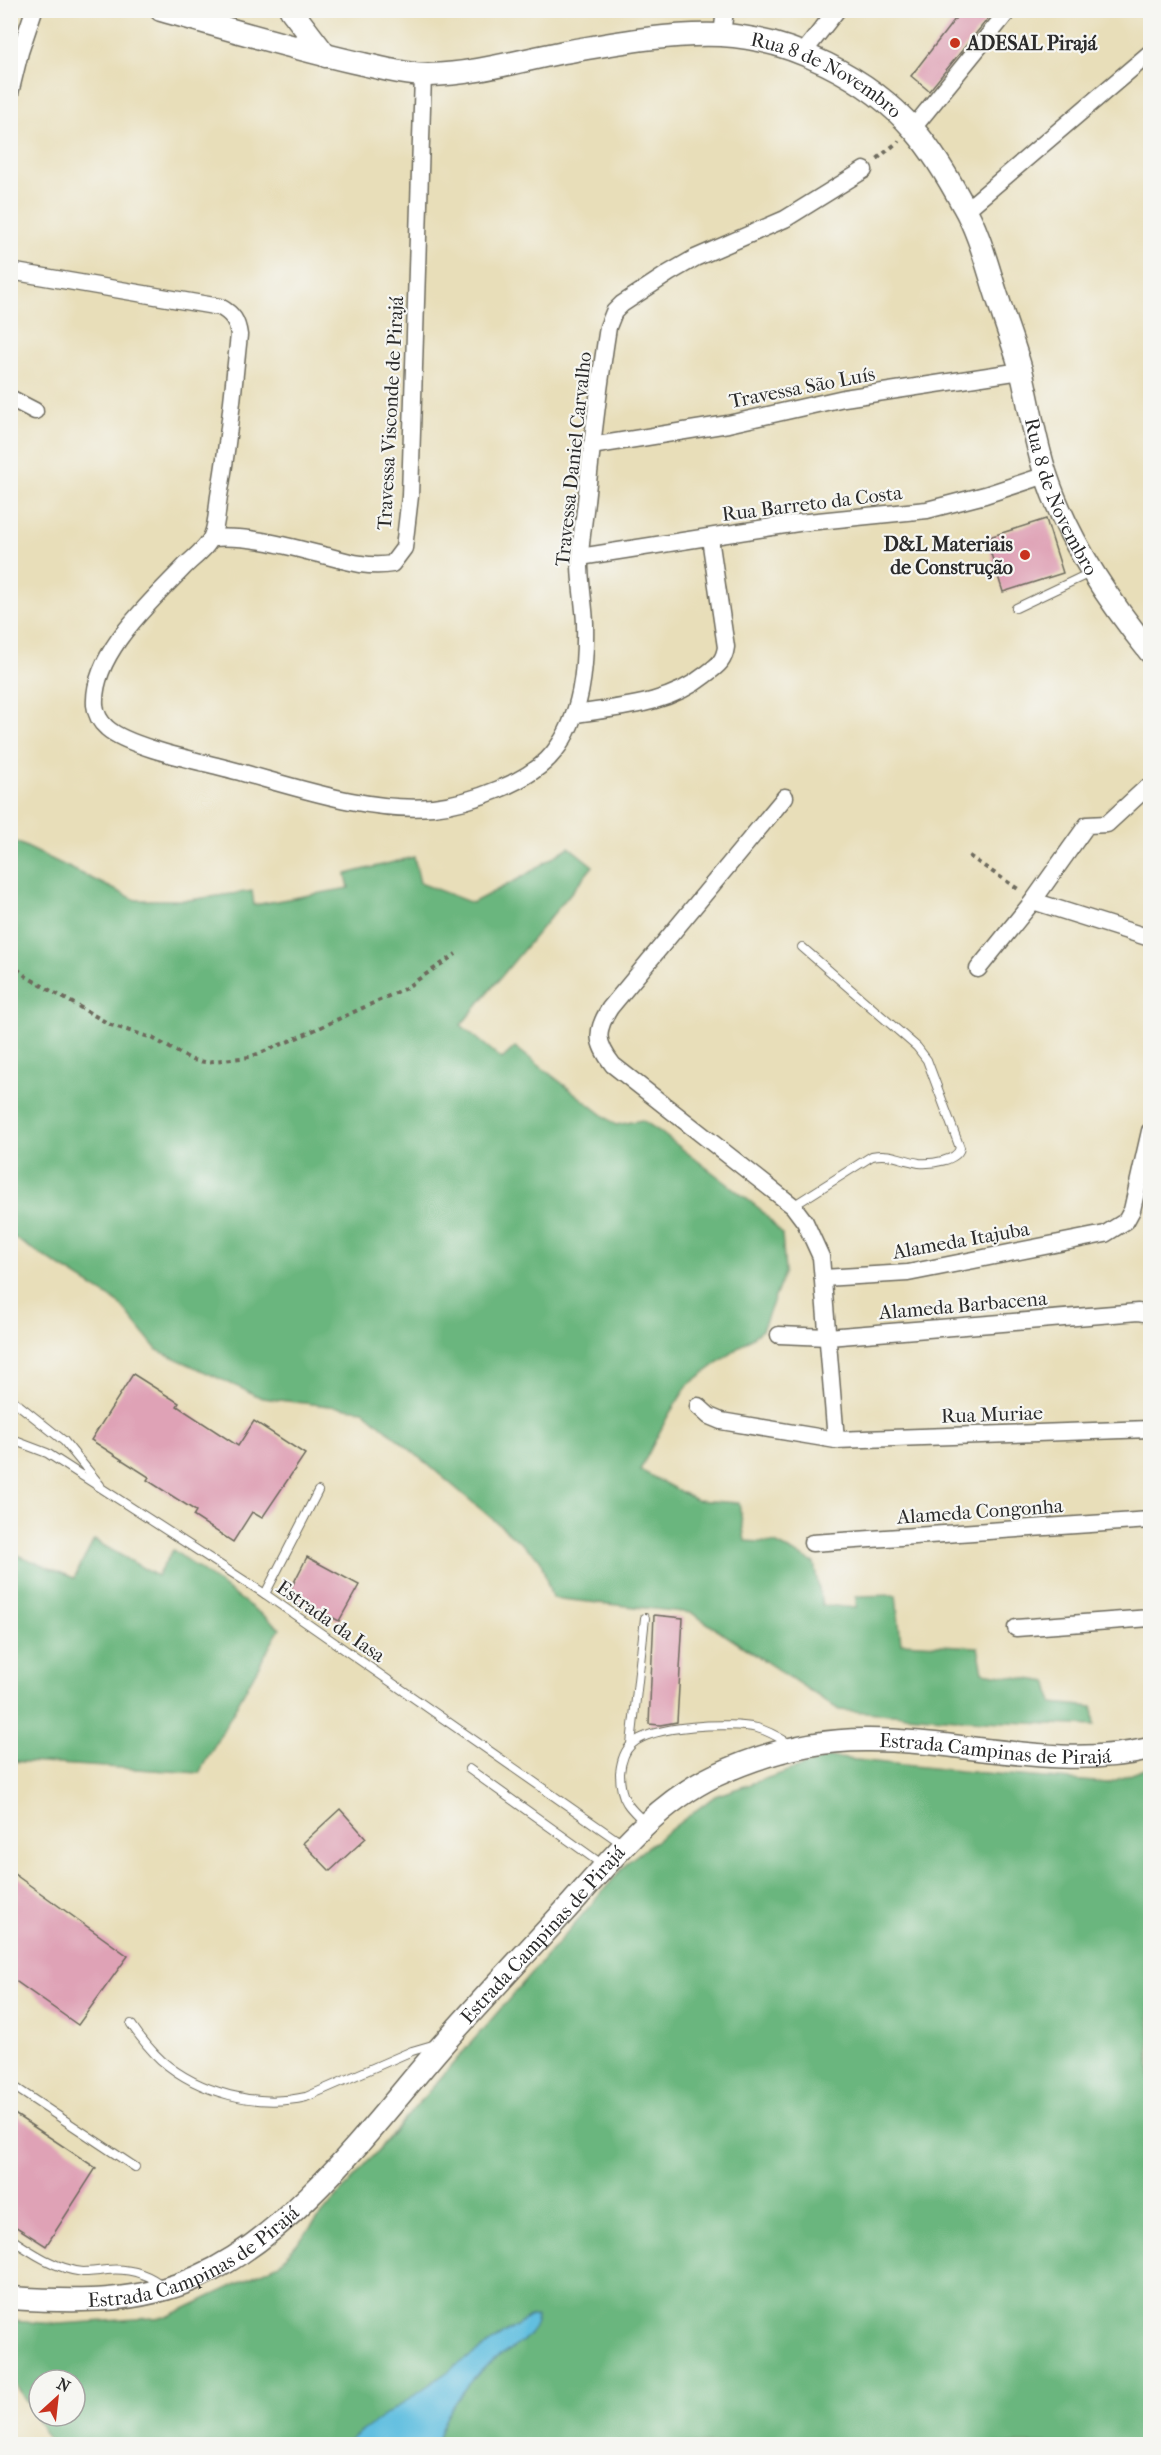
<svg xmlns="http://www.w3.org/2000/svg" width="1161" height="2455" font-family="'IM FELL French Canon',serif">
  <rect width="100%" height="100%" fill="#f6f6f2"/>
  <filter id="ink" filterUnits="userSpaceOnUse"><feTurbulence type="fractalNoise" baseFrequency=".0167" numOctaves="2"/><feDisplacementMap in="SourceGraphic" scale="12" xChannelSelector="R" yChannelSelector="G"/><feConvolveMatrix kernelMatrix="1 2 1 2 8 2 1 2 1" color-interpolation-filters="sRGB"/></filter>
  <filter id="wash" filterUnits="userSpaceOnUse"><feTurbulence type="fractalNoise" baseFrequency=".008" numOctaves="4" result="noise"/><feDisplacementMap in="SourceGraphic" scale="24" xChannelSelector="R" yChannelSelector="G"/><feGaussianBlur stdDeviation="1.35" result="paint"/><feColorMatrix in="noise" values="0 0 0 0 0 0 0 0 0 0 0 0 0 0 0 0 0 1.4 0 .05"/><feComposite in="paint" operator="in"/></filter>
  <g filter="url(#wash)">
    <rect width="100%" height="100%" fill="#e8deb9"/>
    <g fill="#6bb67e" stroke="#4b7054" stroke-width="1.5" fill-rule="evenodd">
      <polygon points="10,839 136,900 189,900 252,891 254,905 349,888 346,874 414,857 420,883 472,903 524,876 569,847 593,866 461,1025 502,1059 515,1047 616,1125 642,1120 659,1131 760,1209 782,1234 785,1272 762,1330 688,1385 669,1414 640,1470 696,1500 739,1503 745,1541 775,1543 814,1563 822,1605 856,1608 856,1596 896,1595 901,1643 978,1647 983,1672 1048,1682 1052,1703 1093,1707 1095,1726 983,1721 839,1710 692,1613 552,1598 540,1559 363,1410 262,1398 157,1350 119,1303 11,1236"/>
      <polygon points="94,1540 157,1576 173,1550 280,1628 199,1773 11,1761 11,1552 74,1578"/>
      <path d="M 829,1757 L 960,1771 L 1108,1783 L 1150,1767 L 1150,2444 L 52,2444 L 11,2377 L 11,2321 L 60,2324 L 167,2317 L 279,2264 L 629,1861 L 715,1796 ZM 39,2380 L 75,2380 L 75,2416 L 39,2416 Z"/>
    </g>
    <path fill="#62bfe0" stroke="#467586" stroke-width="1.5" d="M 531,2316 L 537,2317 C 534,2344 499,2352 482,2370 C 465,2387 440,2420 437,2444 L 344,2444 L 460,2363 Z"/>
    <g id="blocks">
      <g fill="#dfa2b6">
        <polygon points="962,10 995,10 929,91 911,76"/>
        <polygon points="1046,519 1063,573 1003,592 986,538"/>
        <polygon points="133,1374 179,1403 177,1406 238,1446 254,1421 305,1454 262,1518 252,1512 233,1542 193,1516 196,1511 147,1480 149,1477 91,1440"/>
        <polygon points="307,1557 359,1585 339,1621 288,1594"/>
        <polygon points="654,1615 683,1618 677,1722 660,1725 649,1724"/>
        <polygon points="340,1809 366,1838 330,1871 303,1843"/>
        <polygon points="10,1871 128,1956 78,2025 10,1977"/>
        <polygon points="10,2111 96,2168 46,2246 10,2223"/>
      </g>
    </g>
  </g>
  <g filter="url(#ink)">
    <use href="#blocks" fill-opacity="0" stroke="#6d6a5d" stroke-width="1.5"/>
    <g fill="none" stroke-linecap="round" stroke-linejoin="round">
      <defs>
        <g id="lane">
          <polyline points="1016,608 1092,572"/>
          <path d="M 793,1206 L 872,1156 C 890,1152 901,1160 919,1163 C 931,1164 957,1161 960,1148 L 927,1060 L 917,1047 L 802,947"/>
          <polyline points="10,1398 64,1441 100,1485"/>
          <polyline points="10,1439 47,1453 265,1594 624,1845"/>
          <polyline points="265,1594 318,1491"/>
          <polyline points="631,1744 645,1618"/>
          <polyline points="469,1769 603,1865"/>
          <path d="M 646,1824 C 640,1817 632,1811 627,1803 C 621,1794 620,1784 620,1773 C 621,1763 624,1751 632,1744 C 653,1725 731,1722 757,1728 C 769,1731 780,1738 790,1744"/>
          <path d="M 131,2024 C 140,2037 149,2049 161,2060 C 199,2093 257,2108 306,2097 L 412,2051 L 436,2044"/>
          <polyline points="10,2084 135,2167"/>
          <path d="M 10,2238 C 32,2253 56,2269 83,2272 C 90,2272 99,2271 107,2270 C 128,2268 147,2273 164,2287"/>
        </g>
        <g id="street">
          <polyline points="722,35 725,10"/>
          <polyline points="803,53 837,10"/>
          <polyline points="10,93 20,52 34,10"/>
          <polyline points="913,128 1009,10"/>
          <polyline points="966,210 1150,53"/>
          <path d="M 10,271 L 220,307 C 233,314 237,321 239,335 C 233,389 229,443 219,496 C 217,509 217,525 212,536 C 208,547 193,558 185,566 C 153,600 92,653 95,705 C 96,714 100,722 107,728 C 127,746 193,760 221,767 C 288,784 364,813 433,807 C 470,803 531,782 554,752 C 582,717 586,667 585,623 C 584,601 579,578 580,556 C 581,538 584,520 586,502 C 592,443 599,385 608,327 L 614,312 L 622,304 L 669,273 L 695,258 L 785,219 L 864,170"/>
          <polyline points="10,398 35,411"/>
          <polyline points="591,446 728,424 844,398 1021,371"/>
          <path d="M 212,538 C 252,535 289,547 327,556 C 349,562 369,568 392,564 L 404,548 L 410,496 L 423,75"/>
          <polyline points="580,557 798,523 927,510 985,495 1046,475"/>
          <path d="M 575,714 C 620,707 668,705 705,675 C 717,666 724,662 726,647 L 710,538"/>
          <path d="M 785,797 L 610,1008 C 595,1031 596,1043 613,1065 L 793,1206 L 805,1222 L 821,1257 L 836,1440"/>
          <polyline points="1033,901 1150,938"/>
          <polyline points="978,969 1033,901 1087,825 1107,824 1145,789"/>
          <polyline points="823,1278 908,1273 1105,1234 1126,1221 1132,1210 1150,1131"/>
          <polyline points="779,1335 828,1337 1138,1312 1150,1314"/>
          <polyline points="698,1406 709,1416 721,1421 836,1440 1150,1429"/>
          <polyline points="812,1543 1150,1520"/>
          <polyline points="1016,1628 1150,1618"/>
        </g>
        <g id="secondary">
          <path id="s1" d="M 161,10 C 225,28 289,47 354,62 C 378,67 403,75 428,75 C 475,74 518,61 564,52 C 616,43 668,33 721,35 C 789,38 870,78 914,130 C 934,153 949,179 963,205 C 980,234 988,270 999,302 C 1006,326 1016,350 1022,374 C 1030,407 1035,442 1046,475 C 1067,539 1108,600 1150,652"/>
          <polyline points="291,10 326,56"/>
          <path id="s2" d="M 10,2298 C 75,2302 138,2304 198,2277 C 296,2233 374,2123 443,2044 C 485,1996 529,1950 572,1903 C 614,1856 656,1804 714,1776 C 761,1754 813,1740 865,1740 C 960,1739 1055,1771 1150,1749"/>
        </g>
      </defs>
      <use href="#lane" stroke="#6d6a5d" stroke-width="10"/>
      <use href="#street" stroke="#6d6a5d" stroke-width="19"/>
      <use href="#secondary" stroke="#6d6a5d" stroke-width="25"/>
      <g stroke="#6d6a5d" stroke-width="4" stroke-dasharray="4.5 4.5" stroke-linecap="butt">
        <polyline points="877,159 899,141"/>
        <polyline points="969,856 1021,891"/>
        <polyline points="10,963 27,977 111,1025 152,1038 192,1060 205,1062 250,1057 299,1037 404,989 456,954"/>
      </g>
      <use href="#lane" stroke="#fff" stroke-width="8"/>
      <use href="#street" stroke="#fff" stroke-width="16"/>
      <use href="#secondary" stroke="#fff" stroke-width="22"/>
    </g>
  </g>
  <g fill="#c8321e" stroke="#f6f6f2" stroke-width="2">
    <circle cx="955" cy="43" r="6"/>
    <circle cx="1025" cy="555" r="6"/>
  </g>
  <g text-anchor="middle" stroke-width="4.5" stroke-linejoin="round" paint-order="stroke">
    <g font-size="20" font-weight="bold" fill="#2b2b2b" stroke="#f6f6f2" text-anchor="start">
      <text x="967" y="50">ADESAL Pirajá</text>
      <text x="1013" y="551" text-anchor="end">D&amp;L Materiais<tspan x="1013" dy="23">de Construção</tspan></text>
    </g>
    <g font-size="20" fill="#2b2b2b" stroke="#f6f6f2">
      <text dy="7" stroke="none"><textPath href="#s1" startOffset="686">Rua 8 de Novembro</textPath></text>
      <text transform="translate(802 387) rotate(-11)" y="7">Travessa São Luís</text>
      <text transform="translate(390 413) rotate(-87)" y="7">Travessa Visconde de Pirajá</text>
      <text transform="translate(573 459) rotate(-84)" y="7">Travessa Daniel Carvalho</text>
      <text dy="7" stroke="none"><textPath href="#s1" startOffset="1190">Rua 8 de Novembro</textPath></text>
      <text transform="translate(812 503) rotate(-7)" y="7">Rua Barreto da Costa</text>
      <text transform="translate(961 1240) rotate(-10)" y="7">Alameda Itajuba</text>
      <text transform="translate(963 1305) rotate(-5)" y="7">Alameda Barbacena</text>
      <text transform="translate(992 1414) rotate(-2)" y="7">Rua Muriae</text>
      <text transform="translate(980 1511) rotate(-4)" y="7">Alameda Congonha</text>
      <text transform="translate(331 1621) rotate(35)" y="7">Estrada da Iasa</text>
      <text dy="7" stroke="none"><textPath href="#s2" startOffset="1202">Estrada Campinas de Pirajá</textPath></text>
      <text dy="7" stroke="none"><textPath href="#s2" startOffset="680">Estrada Campinas de Pirajá</textPath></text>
      <text dy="7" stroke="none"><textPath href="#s2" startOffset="194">Estrada Campinas de Pirajá</textPath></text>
    </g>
  </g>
  <rect width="1161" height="2455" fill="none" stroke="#f6f6f2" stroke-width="36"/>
  <g transform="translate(57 2398) rotate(27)"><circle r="28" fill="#f6f6f2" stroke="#a5a5a2" stroke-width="1.5"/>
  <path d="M0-4.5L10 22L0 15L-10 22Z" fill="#c8321e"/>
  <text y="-9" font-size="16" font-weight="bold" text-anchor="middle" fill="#2b2b2b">N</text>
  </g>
</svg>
